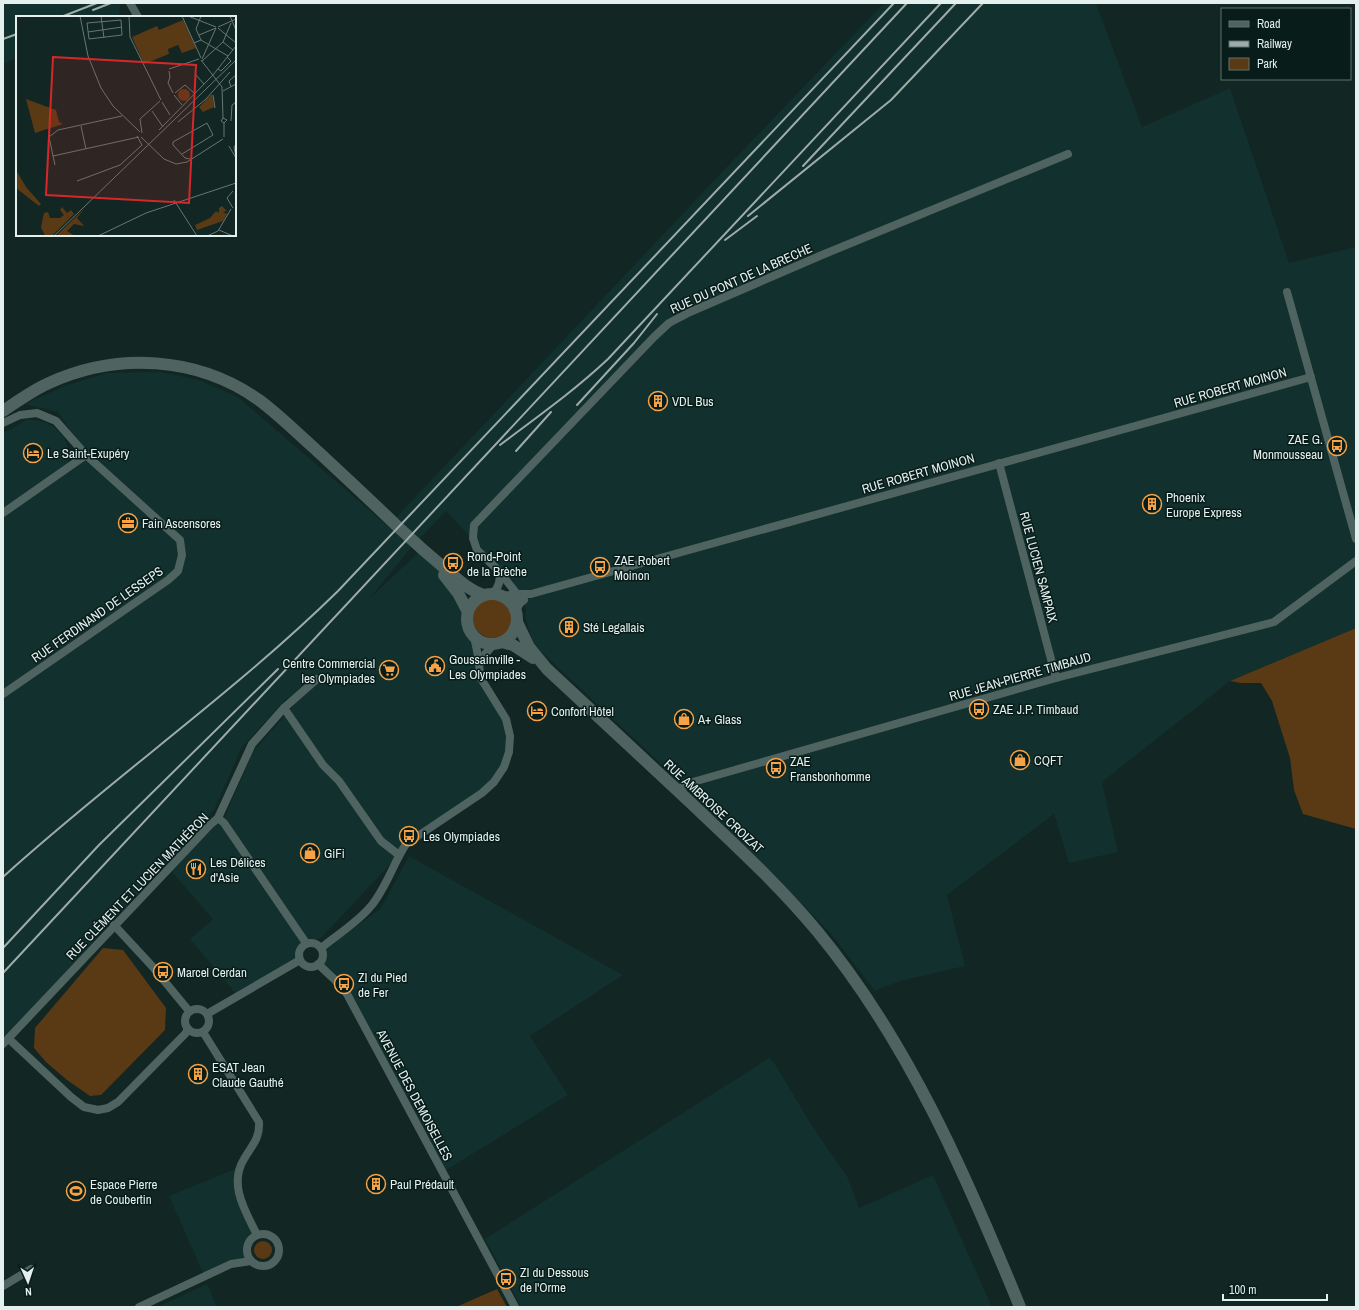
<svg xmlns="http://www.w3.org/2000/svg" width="1359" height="1310" font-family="'Archivo Narrow',sans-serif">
  <rect width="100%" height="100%" fill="#122623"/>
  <g fill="#12302d">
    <polygon points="3,3 123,3 120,4 119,17 17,17 17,58 3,64"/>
    <polygon points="884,3 1096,3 1142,127 1230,88 1289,263 1356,247 1356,628 1230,681 1102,782 1118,852 1069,863 1054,814 947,895 965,966 900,981 875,991 831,934 804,906 680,786 661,764 533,644 525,616 526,610 519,590 446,511 411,548 369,599 422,549 430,557 468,612 470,629 474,636 480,677 506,719 509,752 494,782 440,822 399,855 321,938 306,943 303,945 299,952 300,960 238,996 190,939 213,919 171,871 225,816 253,752 294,705 288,697 242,747 214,810 193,835 3,1039 3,513 86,455 58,412 24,404 65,386 106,373 161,372 199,380 238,397 388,526 723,171"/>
    <polygon points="28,419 45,422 54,427 63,436 68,447 69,455 68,464 3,509 3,433"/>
    <polygon points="409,856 623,975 530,1036 568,1095 443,1172 347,995 321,962 323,956 323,951 381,908"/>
    <polygon points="769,1058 773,1061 814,1129 847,1176 859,1208 933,1175 992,1307 521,1307 485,1239"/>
    <polygon points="240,1167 237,1181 257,1235 249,1242 248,1247 249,1257 251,1261 205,1277 169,1196"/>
    <polygon points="207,1284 217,1307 157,1307"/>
  </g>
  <g fill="#5a3915">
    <circle cx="493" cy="617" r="21"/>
    <polygon points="1356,628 1356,829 1303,814 1294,790 1290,758 1272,701 1261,683 1241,683 1230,681"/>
    <polygon points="103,948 123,950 166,1008 165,1030 101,1095 90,1096 67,1080 46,1062 34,1048 35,1028"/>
    <circle cx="263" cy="1250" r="9"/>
    <polygon points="497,1289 507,1307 456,1307"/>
  </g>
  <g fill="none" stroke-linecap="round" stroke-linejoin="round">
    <g stroke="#4f6461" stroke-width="8">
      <polyline points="130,3 138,17"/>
      <polyline points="1287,292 1356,539"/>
      <polyline points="3,423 20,415 37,413 56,421 86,455 180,540 182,555 178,571 168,580 3,694"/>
      <polyline points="999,463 1056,678"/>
      <polyline points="3,513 86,455"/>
      <path d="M 493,594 C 499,586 501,580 499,571"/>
      <polyline points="502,596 517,594 531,594 1311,377"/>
      <polyline points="520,603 517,594 498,570 477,550 473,538 474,525 654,337 669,323 690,312 822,255 1068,154"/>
      <polyline points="516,611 520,603 524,600"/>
      <polyline points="479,661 494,644"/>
      <polyline points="284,708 323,765 339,781 381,841 399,855"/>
      <polyline points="678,791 682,787 693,782 1056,678 1274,622 1356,561"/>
      <polyline points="218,818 224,823 306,943"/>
      <polyline points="114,925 152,966 189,1011"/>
      <circle cx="311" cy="955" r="12"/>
      <path d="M 321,948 C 337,935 358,922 371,906 C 386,888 393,864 406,844 L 482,793 L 494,782 L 504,767 L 509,752 L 510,736 L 506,719 L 480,677 L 479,661 L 474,636"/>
      <polyline points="318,964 334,979 347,994 515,1307"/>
      <circle cx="197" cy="1021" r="12"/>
      <polyline points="207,1014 300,960"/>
      <path d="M 203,1032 L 259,1122 C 260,1139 252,1145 244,1159 C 228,1185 246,1212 257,1235"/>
      <polyline points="9,1039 71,1097 84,1107 98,1110 108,1108 118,1102 185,1034 188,1029"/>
      <polyline points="3,1044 210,825 218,818 252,744 284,708 317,679"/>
      <circle cx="263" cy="1250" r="16"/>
      <polyline points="3,1286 31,1269"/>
      <polyline points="139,1307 231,1264 251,1261"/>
    </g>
    <g stroke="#4f6461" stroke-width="12">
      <path d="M 3,411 C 18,401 33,390 49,383 C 117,352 197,356 259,400 C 278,414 295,431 313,447 C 341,473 369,499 397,526 C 414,542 431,557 449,572 C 460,581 469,590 483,595"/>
      <polyline points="444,575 458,593 468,612"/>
      <circle cx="492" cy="619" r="25"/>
      <path d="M 517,622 L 529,647 L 547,669 C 595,714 644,759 692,804 C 735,845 779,885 817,931 C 908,1041 966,1175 1020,1307"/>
      <polyline points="502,642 513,645 533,658"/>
    </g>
    <g stroke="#9daca9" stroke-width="2">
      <polyline points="93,10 111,3"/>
      <polyline points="61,17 97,3"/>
      <polyline points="3,39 17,34"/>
      <polyline points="803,166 956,3"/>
      <polyline points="748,216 891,100 983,3"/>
      <polyline points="725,240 757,216"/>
      <polyline points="577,405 634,343 657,314"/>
      <path d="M 500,445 C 537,417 574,391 608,359 L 941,3"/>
      <polyline points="516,451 551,412"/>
      <path d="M 3,877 C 112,778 233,694 338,591 L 894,3"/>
      <polyline points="3,948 99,845 278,669"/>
      <polyline points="3,973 907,3"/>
    </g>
  </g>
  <defs>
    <symbol id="building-ring" viewBox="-11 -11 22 22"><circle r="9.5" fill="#081c1a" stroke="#f6a247" stroke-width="1.5"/><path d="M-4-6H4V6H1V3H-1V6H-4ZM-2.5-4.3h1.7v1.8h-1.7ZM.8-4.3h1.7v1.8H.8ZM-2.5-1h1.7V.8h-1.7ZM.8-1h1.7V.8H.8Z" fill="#f6a247"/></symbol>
    <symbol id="bus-ring" viewBox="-11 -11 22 22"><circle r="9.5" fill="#081c1a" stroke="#f6a247" stroke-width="1.5"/><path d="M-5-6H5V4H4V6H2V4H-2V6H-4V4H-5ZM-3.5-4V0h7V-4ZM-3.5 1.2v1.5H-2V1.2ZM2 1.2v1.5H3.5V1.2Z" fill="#f6a247"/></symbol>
    <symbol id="hotel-ring" viewBox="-11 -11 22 22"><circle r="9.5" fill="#081c1a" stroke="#f6a247" stroke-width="1.5"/><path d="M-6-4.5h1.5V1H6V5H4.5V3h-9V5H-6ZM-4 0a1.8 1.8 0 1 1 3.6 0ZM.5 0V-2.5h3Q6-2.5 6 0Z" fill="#f6a247"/></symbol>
    <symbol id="office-ring" viewBox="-11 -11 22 22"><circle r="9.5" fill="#081c1a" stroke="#f6a247" stroke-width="1.5"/><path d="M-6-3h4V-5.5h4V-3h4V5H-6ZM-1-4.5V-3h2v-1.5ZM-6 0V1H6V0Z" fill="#f6a247"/></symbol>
    <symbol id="civic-ring" viewBox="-11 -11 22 22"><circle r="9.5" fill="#081c1a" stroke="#f6a247" stroke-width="1.5"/><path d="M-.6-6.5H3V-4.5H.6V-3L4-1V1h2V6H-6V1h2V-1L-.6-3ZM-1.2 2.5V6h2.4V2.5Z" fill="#f6a247"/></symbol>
    <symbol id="supermarket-ring" viewBox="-11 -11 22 22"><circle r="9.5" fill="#081c1a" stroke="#f6a247" stroke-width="1.5"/><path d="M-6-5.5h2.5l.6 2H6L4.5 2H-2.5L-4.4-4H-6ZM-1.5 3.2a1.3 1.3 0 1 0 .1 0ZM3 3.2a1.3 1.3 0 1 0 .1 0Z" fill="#f6a247"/></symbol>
    <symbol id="shop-ring" viewBox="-11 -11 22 22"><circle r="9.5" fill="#081c1a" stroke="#f6a247" stroke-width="1.5"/><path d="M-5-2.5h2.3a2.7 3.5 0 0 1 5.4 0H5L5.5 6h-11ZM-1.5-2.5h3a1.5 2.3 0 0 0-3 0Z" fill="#f6a247"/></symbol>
    <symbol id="restaurant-ring" viewBox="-11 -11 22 22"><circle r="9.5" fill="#081c1a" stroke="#f6a247" stroke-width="1.5"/><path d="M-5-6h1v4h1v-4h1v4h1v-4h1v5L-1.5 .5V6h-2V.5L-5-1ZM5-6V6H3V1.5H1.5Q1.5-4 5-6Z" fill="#f6a247"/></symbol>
    <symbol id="stadium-ring" viewBox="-11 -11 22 22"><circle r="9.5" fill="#081c1a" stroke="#f6a247" stroke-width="1.5"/><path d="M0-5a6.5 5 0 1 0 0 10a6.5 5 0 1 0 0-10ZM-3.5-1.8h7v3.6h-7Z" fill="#f6a247"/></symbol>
  </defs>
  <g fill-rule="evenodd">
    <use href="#building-ring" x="647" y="390" width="22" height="22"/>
    <use href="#bus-ring" x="1326" y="435" width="22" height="22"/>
    <use href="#hotel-ring" x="22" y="442" width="22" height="22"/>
    <use href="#building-ring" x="1141" y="493" width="22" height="22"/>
    <use href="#office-ring" x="117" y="512" width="22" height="22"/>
    <use href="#bus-ring" x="442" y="552" width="22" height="22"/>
    <use href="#bus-ring" x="589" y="556" width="22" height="22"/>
    <use href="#building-ring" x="558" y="616" width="22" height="22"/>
    <use href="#civic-ring" x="424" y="655" width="22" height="22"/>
    <use href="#supermarket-ring" x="378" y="659" width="22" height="22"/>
    <use href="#bus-ring" x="968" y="698" width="22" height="22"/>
    <use href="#hotel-ring" x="526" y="700" width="22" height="22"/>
    <use href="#shop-ring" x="673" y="708" width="22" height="22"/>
    <use href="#shop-ring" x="1009" y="749" width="22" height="22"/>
    <use href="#bus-ring" x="765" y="757" width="22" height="22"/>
    <use href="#bus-ring" x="398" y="825" width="22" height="22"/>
    <use href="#shop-ring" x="299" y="842" width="22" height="22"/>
    <use href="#restaurant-ring" x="185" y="858" width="22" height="22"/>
    <use href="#bus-ring" x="152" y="961" width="22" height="22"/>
    <use href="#bus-ring" x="333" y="973" width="22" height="22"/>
    <use href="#building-ring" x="187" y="1063" width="22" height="22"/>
    <use href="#building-ring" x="365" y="1173" width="22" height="22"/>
    <use href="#stadium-ring" x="65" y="1180" width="22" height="22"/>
    <use href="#bus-ring" x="495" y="1268" width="22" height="22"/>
  </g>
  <g text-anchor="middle" stroke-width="3" stroke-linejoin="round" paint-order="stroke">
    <g font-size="13" fill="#e3f0ed" stroke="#081c1a">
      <text transform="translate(741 278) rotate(-24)" y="5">RUE DU PONT DE LA BRECHE</text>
      <text transform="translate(1230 387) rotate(-16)" y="5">RUE ROBERT MOINON</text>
      <text transform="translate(918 473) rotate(-16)" y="5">RUE ROBERT MOINON</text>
      <text transform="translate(1039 567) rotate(75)" y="5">RUE LUCIEN SAMPAIX</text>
      <text transform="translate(97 614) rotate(-35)" y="5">RUE FERDINAND DE LESSEPS</text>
      <text transform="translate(1020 676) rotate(-16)" y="5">RUE JEAN-PIERRE TIMBAUD</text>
      <text transform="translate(714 806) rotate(43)" y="5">RUE AMBROISE CROIZAT</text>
      <text transform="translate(137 886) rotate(-46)" y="5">RUE CLÉMENT ET LUCIEN MATHÉRON</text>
      <text transform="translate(415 1095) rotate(62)" y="5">AVENUE DES DEMOISELLES</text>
    </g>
    <g font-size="13" fill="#e3f0ed" stroke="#081c1a" text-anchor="start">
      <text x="672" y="406">VDL Bus</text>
      <text x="1323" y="444" text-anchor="end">ZAE G.<tspan x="1323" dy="15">Monmousseau</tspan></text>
      <text x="47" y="458">Le Saint-Exupéry</text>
      <text x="1166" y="502">Phoenix<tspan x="1166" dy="15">Europe Express</tspan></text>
      <text x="142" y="528">Fain Ascensores</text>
      <text x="467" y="561">Rond-Point<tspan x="467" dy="15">de la Brèche</tspan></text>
      <text x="614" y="565">ZAE Robert<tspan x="614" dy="15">Moinon</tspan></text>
      <text x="583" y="632">Sté Legallais</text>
      <text x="449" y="664">Goussainville -<tspan x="449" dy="15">Les Olympiades</tspan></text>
      <text x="375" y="668" text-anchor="end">Centre Commercial<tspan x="375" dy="15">les Olympiades</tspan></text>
      <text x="993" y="714">ZAE J.P. Timbaud</text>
      <text x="551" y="716">Confort Hôtel</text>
      <text x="698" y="724">A+ Glass</text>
      <text x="1034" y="765">CQFT</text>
      <text x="790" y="766">ZAE<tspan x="790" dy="15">Fransbonhomme</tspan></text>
      <text x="423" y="841">Les Olympiades</text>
      <text x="324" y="858">GiFi</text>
      <text x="210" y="867">Les Délices<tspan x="210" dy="15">d'Asie</tspan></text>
      <text x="177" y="977">Marcel Cerdan</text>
      <text x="358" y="982">ZI du Pied<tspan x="358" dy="15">de Fer</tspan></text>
      <text x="212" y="1072">ESAT Jean<tspan x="212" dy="15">Claude Gauthé</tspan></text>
      <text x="90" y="1189">Espace Pierre<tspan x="90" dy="15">de Coubertin</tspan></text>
      <text x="390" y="1189">Paul Prédault</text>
      <text x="520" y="1277">ZI du Dessous<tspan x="520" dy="15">de l'Orme</tspan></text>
    </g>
  </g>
  <g transform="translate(16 16)">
    <rect width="220" height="220" fill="#122623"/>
    <path d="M 167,4 L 180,32 L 166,37 L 162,29 L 152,33 L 153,38 L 128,48 L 116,21 L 141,10 L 143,14 ZM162 79a6 6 0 1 1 12 0a6 6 0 1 1-12 0ZM 196,78 L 198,91 L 187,96 L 183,91 ZM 10,83 L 40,94 L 43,106 L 47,108 L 19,117 ZM 0,154 L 10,171 L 25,188 L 23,190 L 0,172 ZM 206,190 L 211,195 L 207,196 L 211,198 L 207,205 L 181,214 L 179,209 L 194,202 L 200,195 L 203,197 L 203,192 ZM 46,191 L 51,197 L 55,194 L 58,198 L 36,220 L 29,220 L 25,211 L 28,197 L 32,196 L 34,202 L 44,202 L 48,199 L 44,194 ZM 69,192 L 61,202 L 68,210 L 58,208 L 51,215 L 59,220 L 40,220 Z" fill="#5a3915"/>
    <path fill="none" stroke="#667774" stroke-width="1" d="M 64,0 L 72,40 L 85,72 L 97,90 L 124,116M 76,0 L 96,0M 85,0 L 88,22M 113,0 L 114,21 L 145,84M 166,0 L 185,42M 172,0 L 200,11M 214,0 L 220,14M 105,4 L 106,19 L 73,23 L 71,7 ZM 202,11 L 220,3M 202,12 L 220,27M 180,13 L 185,0M 72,16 L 106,11M 183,19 L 200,12M 185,24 L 212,40M 207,26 L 217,34M 178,27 L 185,24 L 180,13M 186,43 L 200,12M 185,44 L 206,71 L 207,102 L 205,105 L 208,107 L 211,104 L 207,102M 186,45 L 207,26 L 215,7M 153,53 L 183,43M 202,53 L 205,55 L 215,45 L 211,41M 153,55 L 154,61 L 152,67 L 157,77M 179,58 L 188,68M 215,71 L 213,65 L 220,59M 207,75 L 220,68M 159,77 L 169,69 L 178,77M 158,79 L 166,89M 197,79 L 199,92M 146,86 L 154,99M 136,95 L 147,111M 215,105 L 216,89 L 220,86M 162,106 L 190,83 L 214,56M 208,107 L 208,121M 65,110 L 70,133M 143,114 L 197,59 L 220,30M 126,117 L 124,103 L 144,85M 125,121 L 148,143 L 160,148 L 171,146 L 207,123M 213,130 L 220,142M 166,138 L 197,119 L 191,107 L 157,126 L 157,129 L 169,142 L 174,143M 37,140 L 123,121M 220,141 L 218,131 L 220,128M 39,149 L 33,121 L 42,114 L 106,100M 61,165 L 104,149 L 126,129 L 121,120M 158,184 L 181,220M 217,192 L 211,182 L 217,175M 203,214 L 217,220M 38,220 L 220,44M 82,220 L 130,197 L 220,167M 191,220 L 202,215 L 215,193"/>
    <path fill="#d62828" fill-opacity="0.15" stroke="#d62828" stroke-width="2" d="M 37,41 L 180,49 L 173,187 L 30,179 Z"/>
    <rect width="220" height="220" fill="none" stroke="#e3f0ed" stroke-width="2"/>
  </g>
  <rect width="1359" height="1310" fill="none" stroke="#e3f0ed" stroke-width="8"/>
  <rect x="1221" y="8" width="130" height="72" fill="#081c1a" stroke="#60716e"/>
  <rect x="1229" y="21" width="20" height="6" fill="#4f6461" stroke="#60716e"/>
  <text x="1257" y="28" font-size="12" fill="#e3f0ed">Road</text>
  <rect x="1229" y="41" width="20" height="6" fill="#9daca9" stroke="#60716e"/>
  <text x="1257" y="48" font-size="12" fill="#e3f0ed">Railway</text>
  <rect x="1229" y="58" width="20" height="12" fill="#5a3915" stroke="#60716e"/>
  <text x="1257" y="68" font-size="12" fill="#e3f0ed">Park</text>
  <g transform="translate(28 1282) rotate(177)" stroke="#081c1a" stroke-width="3" paint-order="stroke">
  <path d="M0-3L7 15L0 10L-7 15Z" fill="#e3f0ed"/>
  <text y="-6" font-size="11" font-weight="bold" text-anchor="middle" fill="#e3f0ed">N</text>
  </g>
  <path d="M1223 1294v6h104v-6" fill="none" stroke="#e3f0ed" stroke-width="2"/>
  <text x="1229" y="1294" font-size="12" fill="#e3f0ed" stroke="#081c1a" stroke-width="3" paint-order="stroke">100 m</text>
</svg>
